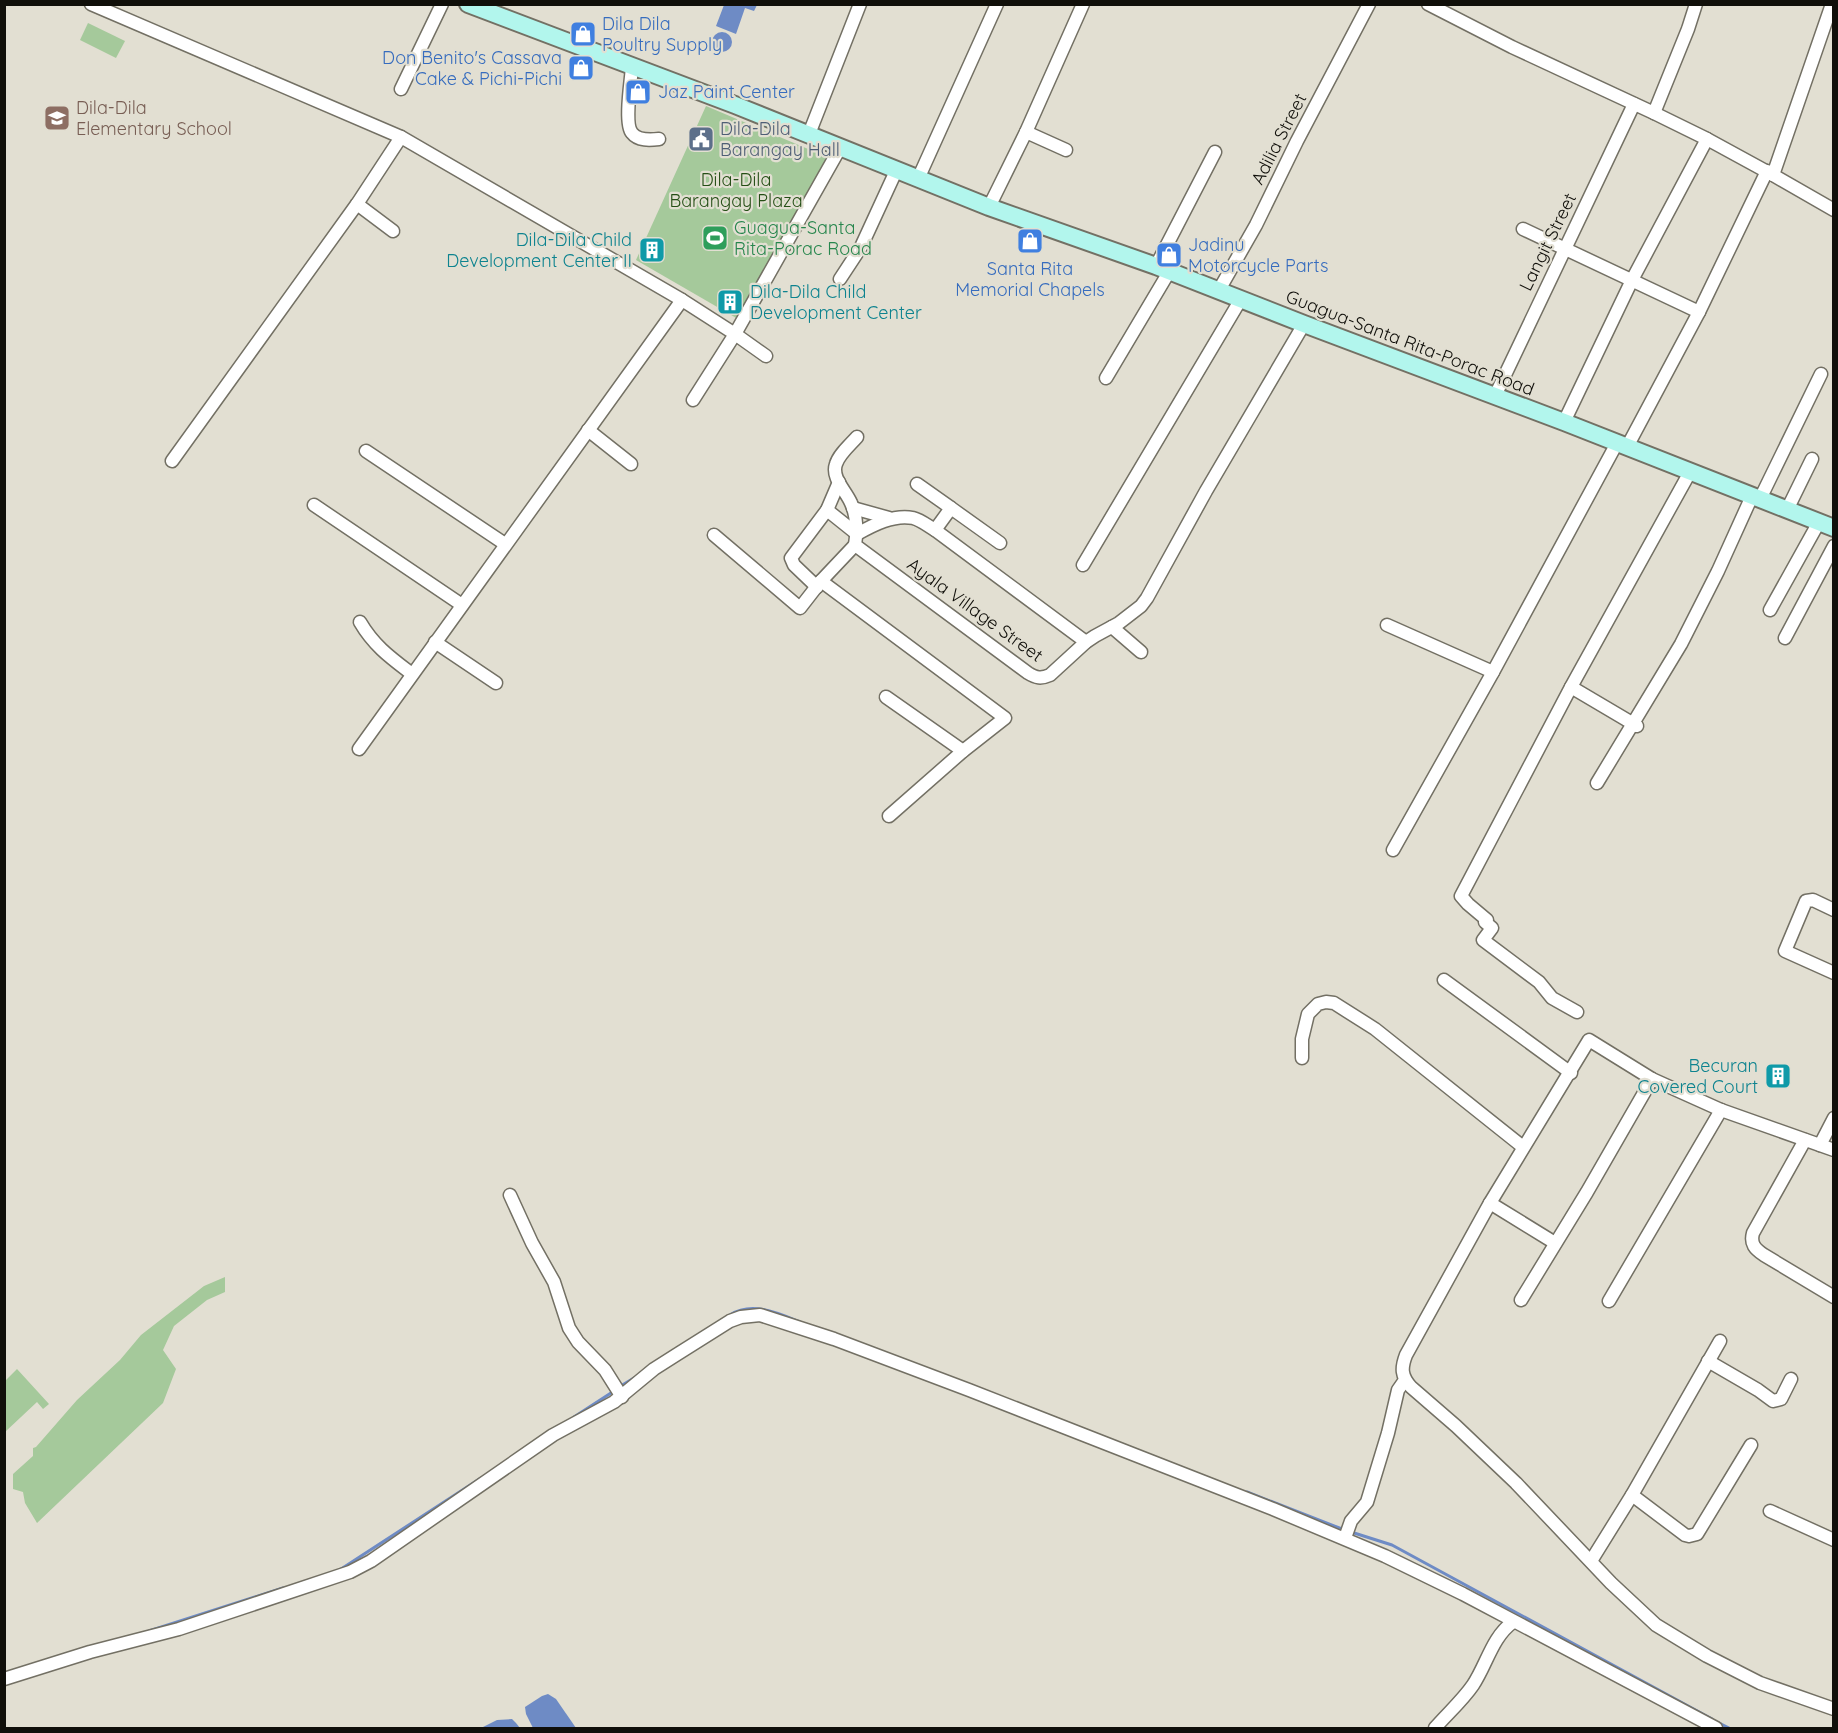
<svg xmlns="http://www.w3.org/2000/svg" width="1838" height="1733" font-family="Quicksand,sans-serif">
  <rect width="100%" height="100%" fill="#e2dfd2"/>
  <g fill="#a5c99b">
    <polygon points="88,23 125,41 116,58 80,40"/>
    <polygon points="706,106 827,157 738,319 636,260"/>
    <polygon points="225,1277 225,1292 207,1300 174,1326 163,1350 176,1369 163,1403 37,1523 25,1503 23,1492 13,1489 13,1474 33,1456 33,1448 36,1447 77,1400 120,1360 141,1335 204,1286"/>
    <polygon points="17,1369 49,1404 43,1409 37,1402 5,1432 5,1381"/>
  </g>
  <g fill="#6e8bc5">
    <polygon points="724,5 724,4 757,5 754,11 745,8 736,34 716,26"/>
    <circle cx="722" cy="42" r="10"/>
    <polygon points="548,1694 556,1699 576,1728 533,1728 526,1714 525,1707 542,1696"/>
    <polygon points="512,1719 516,1723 520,1728 481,1728 497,1720"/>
  </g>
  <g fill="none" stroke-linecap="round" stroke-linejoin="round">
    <g stroke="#6e8bc5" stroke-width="3">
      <path d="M 730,1315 C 752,1301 778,1313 800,1322"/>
      <polyline points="619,1387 634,1378"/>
      <polyline points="574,1417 614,1391"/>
      <polyline points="1247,1492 1342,1529"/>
      <polyline points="1351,1532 1392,1545 1712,1719"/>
      <polyline points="338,1571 481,1478"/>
      <polyline points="149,1631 283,1588"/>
      <polyline points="1717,1722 1729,1728"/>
    </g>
    <defs>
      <g id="minor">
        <polyline points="91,4 401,137 682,300 735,334 693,400"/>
        <polyline points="1428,4 1512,47 1654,113 1707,139 1773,175 1834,210"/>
        <path d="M 632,67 C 631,81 624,124 632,133 C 638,141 650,140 659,139"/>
        <polyline points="401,89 442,4"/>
        <polyline points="1654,113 1688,29 1696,4"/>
        <polyline points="1026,132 1066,150"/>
        <polyline points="809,134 860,4"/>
        <polyline points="1773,175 1832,4"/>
        <polyline points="918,179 997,4"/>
        <polyline points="357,204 393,231"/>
        <polyline points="989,207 1026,132 1083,4"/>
        <polyline points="1523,229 1699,312"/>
        <polyline points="1156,266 1215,152"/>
        <polyline points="840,279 861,247 896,171"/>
        <polyline points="1219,290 1256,225 1297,141 1369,4"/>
        <polyline points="766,356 735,334 840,148"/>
        <polyline points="1106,378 1169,272"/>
        <polyline points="1495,396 1634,104"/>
        <polyline points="1564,422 1632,280 1707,139"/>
        <polyline points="588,430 631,464"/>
        <path d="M 857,437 C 850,445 839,454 836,464 C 831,478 846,491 851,503 C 857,516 857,532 855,545 L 1028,673 C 1036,678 1041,679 1050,675 L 1086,642 L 1095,636 L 1119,623 L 1141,606 L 1147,598 L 1206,491 L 1304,324"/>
        <polyline points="1627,447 1699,312 1767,171"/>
        <polyline points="366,451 505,544"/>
        <polyline points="172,461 357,204 401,137"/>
        <polyline points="1760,499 1821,374"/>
        <polyline points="314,505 462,605"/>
        <polyline points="853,508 889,518"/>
        <polyline points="951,508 1000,543"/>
        <path d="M 827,510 L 857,534 C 873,525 894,514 913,518 C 921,520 928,526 935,530 L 951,508 L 917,484"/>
        <polyline points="1787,510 1812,459"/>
        <polyline points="935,530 1086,642"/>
        <polyline points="714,535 800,608 821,581 855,545"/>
        <polyline points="1083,565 1241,299"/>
        <polyline points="821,581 1005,718 963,751 889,816"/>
        <polyline points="817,587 794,565 791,558 827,510 839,482"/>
        <polyline points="1770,610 1819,522"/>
        <path d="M 360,622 C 374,646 391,658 412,674"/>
        <polyline points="1387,625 1493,672"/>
        <polyline points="1112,627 1141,652"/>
        <polyline points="1785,638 1834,546"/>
        <polyline points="435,642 496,683"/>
        <polyline points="1571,687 1637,726"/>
        <polyline points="886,697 963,751"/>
        <polyline points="359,749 682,300"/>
        <polyline points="1597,783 1681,644 1718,571 1752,496"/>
        <polyline points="1393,850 1493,672 1617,443"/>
        <polyline points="1834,910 1813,900 1806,901 1785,951 1834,973"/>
        <polyline points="1444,980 1571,1073"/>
        <polyline points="1577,1012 1552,998 1539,982 1483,940 1492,928 1485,922 1487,920 1468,904 1461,896 1571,687 1690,472"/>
        <polyline points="1302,1058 1302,1039 1308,1014 1318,1004 1326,1002 1334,1003 1375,1029 1523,1147"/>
        <path d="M 1805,1140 L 1753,1233 C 1750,1244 1755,1249 1764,1255 L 1834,1297"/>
        <polyline points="1820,1145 1834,1118"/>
        <path d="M 1834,1150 L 1721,1110 L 1652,1079 L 1589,1040 L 1490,1203 L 1406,1355 C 1401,1368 1401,1376 1411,1387 L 1456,1426 L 1516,1483 L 1611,1583 L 1656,1625 L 1707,1656 L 1760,1683 L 1834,1709"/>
        <polyline points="510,1195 532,1243 554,1282 569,1328 578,1342 605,1370 622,1397"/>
        <polyline points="1490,1203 1555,1243"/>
        <polyline points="1521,1300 1587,1192 1652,1079"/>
        <polyline points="1609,1301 1721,1110"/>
        <polyline points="1708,1361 1758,1390 1773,1401 1781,1399 1791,1379"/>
        <polyline points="1632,1495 1685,1535 1689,1536 1697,1534 1751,1445"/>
        <polyline points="1770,1511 1834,1540"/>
        <polyline points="1345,1538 1351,1521 1367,1502 1388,1433 1398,1390 1405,1380"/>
        <polyline points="1591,1561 1632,1495 1720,1341"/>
        <polyline points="4,1679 90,1652 179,1629 350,1572 371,1561 553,1435 614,1402 654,1369 676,1355 730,1321 741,1317 760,1315 834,1339 969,1390 1273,1509 1385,1556 1463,1594 1716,1728"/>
        <path d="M 1435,1728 C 1447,1714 1462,1701 1473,1685 C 1487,1664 1492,1637 1513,1622"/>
      </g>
      <polyline id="secondary" points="468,4 735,105 989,207 1156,266 1304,324 1564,422 1834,528"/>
    </defs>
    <use href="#minor" stroke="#737064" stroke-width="15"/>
    <use href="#secondary" stroke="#737064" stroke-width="20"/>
    <use href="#minor" stroke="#fff" stroke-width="12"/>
    <use href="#secondary" stroke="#b2f6ed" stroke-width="16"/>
  </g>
  <defs>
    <symbol id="shop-square" viewBox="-11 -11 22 22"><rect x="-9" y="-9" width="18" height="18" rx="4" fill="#3f7fe0" stroke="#e2dfd2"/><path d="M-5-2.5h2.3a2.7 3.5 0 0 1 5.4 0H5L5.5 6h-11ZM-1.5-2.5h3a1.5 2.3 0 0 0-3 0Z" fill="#fff"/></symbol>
    <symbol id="school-square" viewBox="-11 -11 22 22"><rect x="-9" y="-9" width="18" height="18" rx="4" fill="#8d6e63" stroke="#e2dfd2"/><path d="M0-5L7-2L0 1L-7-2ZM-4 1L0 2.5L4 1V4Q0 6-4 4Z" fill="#fff"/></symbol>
    <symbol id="civic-square" viewBox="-11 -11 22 22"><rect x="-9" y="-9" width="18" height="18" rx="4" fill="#5c6f8a" stroke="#e2dfd2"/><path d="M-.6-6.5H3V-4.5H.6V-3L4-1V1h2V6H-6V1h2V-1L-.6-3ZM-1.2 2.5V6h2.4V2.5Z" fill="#fff"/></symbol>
    <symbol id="stadium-square" viewBox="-11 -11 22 22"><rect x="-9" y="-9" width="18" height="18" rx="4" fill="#2e9e5b" stroke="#e2dfd2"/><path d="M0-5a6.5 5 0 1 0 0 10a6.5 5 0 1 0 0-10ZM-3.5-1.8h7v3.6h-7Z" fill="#fff"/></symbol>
    <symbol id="building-square" viewBox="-11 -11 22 22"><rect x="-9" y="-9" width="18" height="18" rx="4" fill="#0f9aa8" stroke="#e2dfd2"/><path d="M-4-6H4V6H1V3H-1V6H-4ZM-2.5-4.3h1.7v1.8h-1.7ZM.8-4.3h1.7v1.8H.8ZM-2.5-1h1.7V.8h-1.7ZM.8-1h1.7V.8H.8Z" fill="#fff"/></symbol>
  </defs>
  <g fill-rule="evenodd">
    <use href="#shop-square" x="568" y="19" width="30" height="30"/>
    <use href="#shop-square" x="566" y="53" width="30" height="30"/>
    <use href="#shop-square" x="623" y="77" width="30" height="30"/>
    <use href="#school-square" x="42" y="103" width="30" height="30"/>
    <use href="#civic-square" x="686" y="124" width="30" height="30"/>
    <use href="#stadium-square" x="700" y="223" width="30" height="30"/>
    <use href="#shop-square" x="1015" y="226" width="30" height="30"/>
    <use href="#building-square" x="637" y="235" width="30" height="30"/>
    <use href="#shop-square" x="1154" y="240" width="30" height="30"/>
    <use href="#building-square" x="715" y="287" width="30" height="30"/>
    <use href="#building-square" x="1763" y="1061" width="30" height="30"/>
  </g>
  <g text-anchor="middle" stroke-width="4.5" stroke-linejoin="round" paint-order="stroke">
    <g font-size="18" fill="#366cbe" stroke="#e2dfd2" text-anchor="start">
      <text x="602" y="30">Dila Dila<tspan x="602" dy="21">Poultry Supply</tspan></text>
      <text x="562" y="64" text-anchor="end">Don Benito's Cassava<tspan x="562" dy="21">Cake &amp; Pichi-Pichi</tspan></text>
      <text x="658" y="98">Jaz Paint Center</text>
      <text x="1188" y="251">Jadinu<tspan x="1188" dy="21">Motorcycle Parts</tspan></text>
      <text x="1030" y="275" text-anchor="middle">Santa Rita<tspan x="1030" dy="21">Memorial Chapels</tspan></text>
    </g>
    <g font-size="18" fill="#785e54" stroke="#e2dfd2" text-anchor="start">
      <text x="76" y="114">Dila-Dila<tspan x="76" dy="21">Elementary School</tspan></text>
    </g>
    <g font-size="18" fill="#4e5e75" stroke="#e2dfd2" text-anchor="start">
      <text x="720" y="135">Dila-Dila<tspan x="720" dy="21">Barangay Hall</tspan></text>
    </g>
    <g font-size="18" fill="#100f0a" stroke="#e2dfd2">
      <text transform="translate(1279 139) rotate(-63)" y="6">Adilia Street</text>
      <text transform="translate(1548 242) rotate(-64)" y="6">Langit Street</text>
      <text transform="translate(1410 343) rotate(21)" y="6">Guagua-Santa Rita-Porac Road</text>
      <text transform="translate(975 610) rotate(36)" y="6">Ayala Village Street</text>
    </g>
    <g font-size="18" fill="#254f16" stroke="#e2dfd2">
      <text x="736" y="186">Dila-Dila<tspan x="736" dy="21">Barangay Plaza</tspan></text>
    </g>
    <g font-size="18" fill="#27864d" stroke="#e2dfd2" text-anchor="start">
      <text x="734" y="234">Guagua-Santa<tspan x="734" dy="21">Rita-Porac Road</tspan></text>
    </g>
    <g font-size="18" fill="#0d838f" stroke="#e2dfd2" text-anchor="end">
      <text x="632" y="246">Dila-Dila Child<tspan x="632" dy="21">Development Center II</tspan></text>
      <text x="750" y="298" text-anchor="start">Dila-Dila Child<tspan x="750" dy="21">Development Center</tspan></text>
      <text x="1758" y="1072">Becuran<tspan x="1758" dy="21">Covered Court</tspan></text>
    </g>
  </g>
  <rect width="1838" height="1733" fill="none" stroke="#100f0a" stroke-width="12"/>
</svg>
